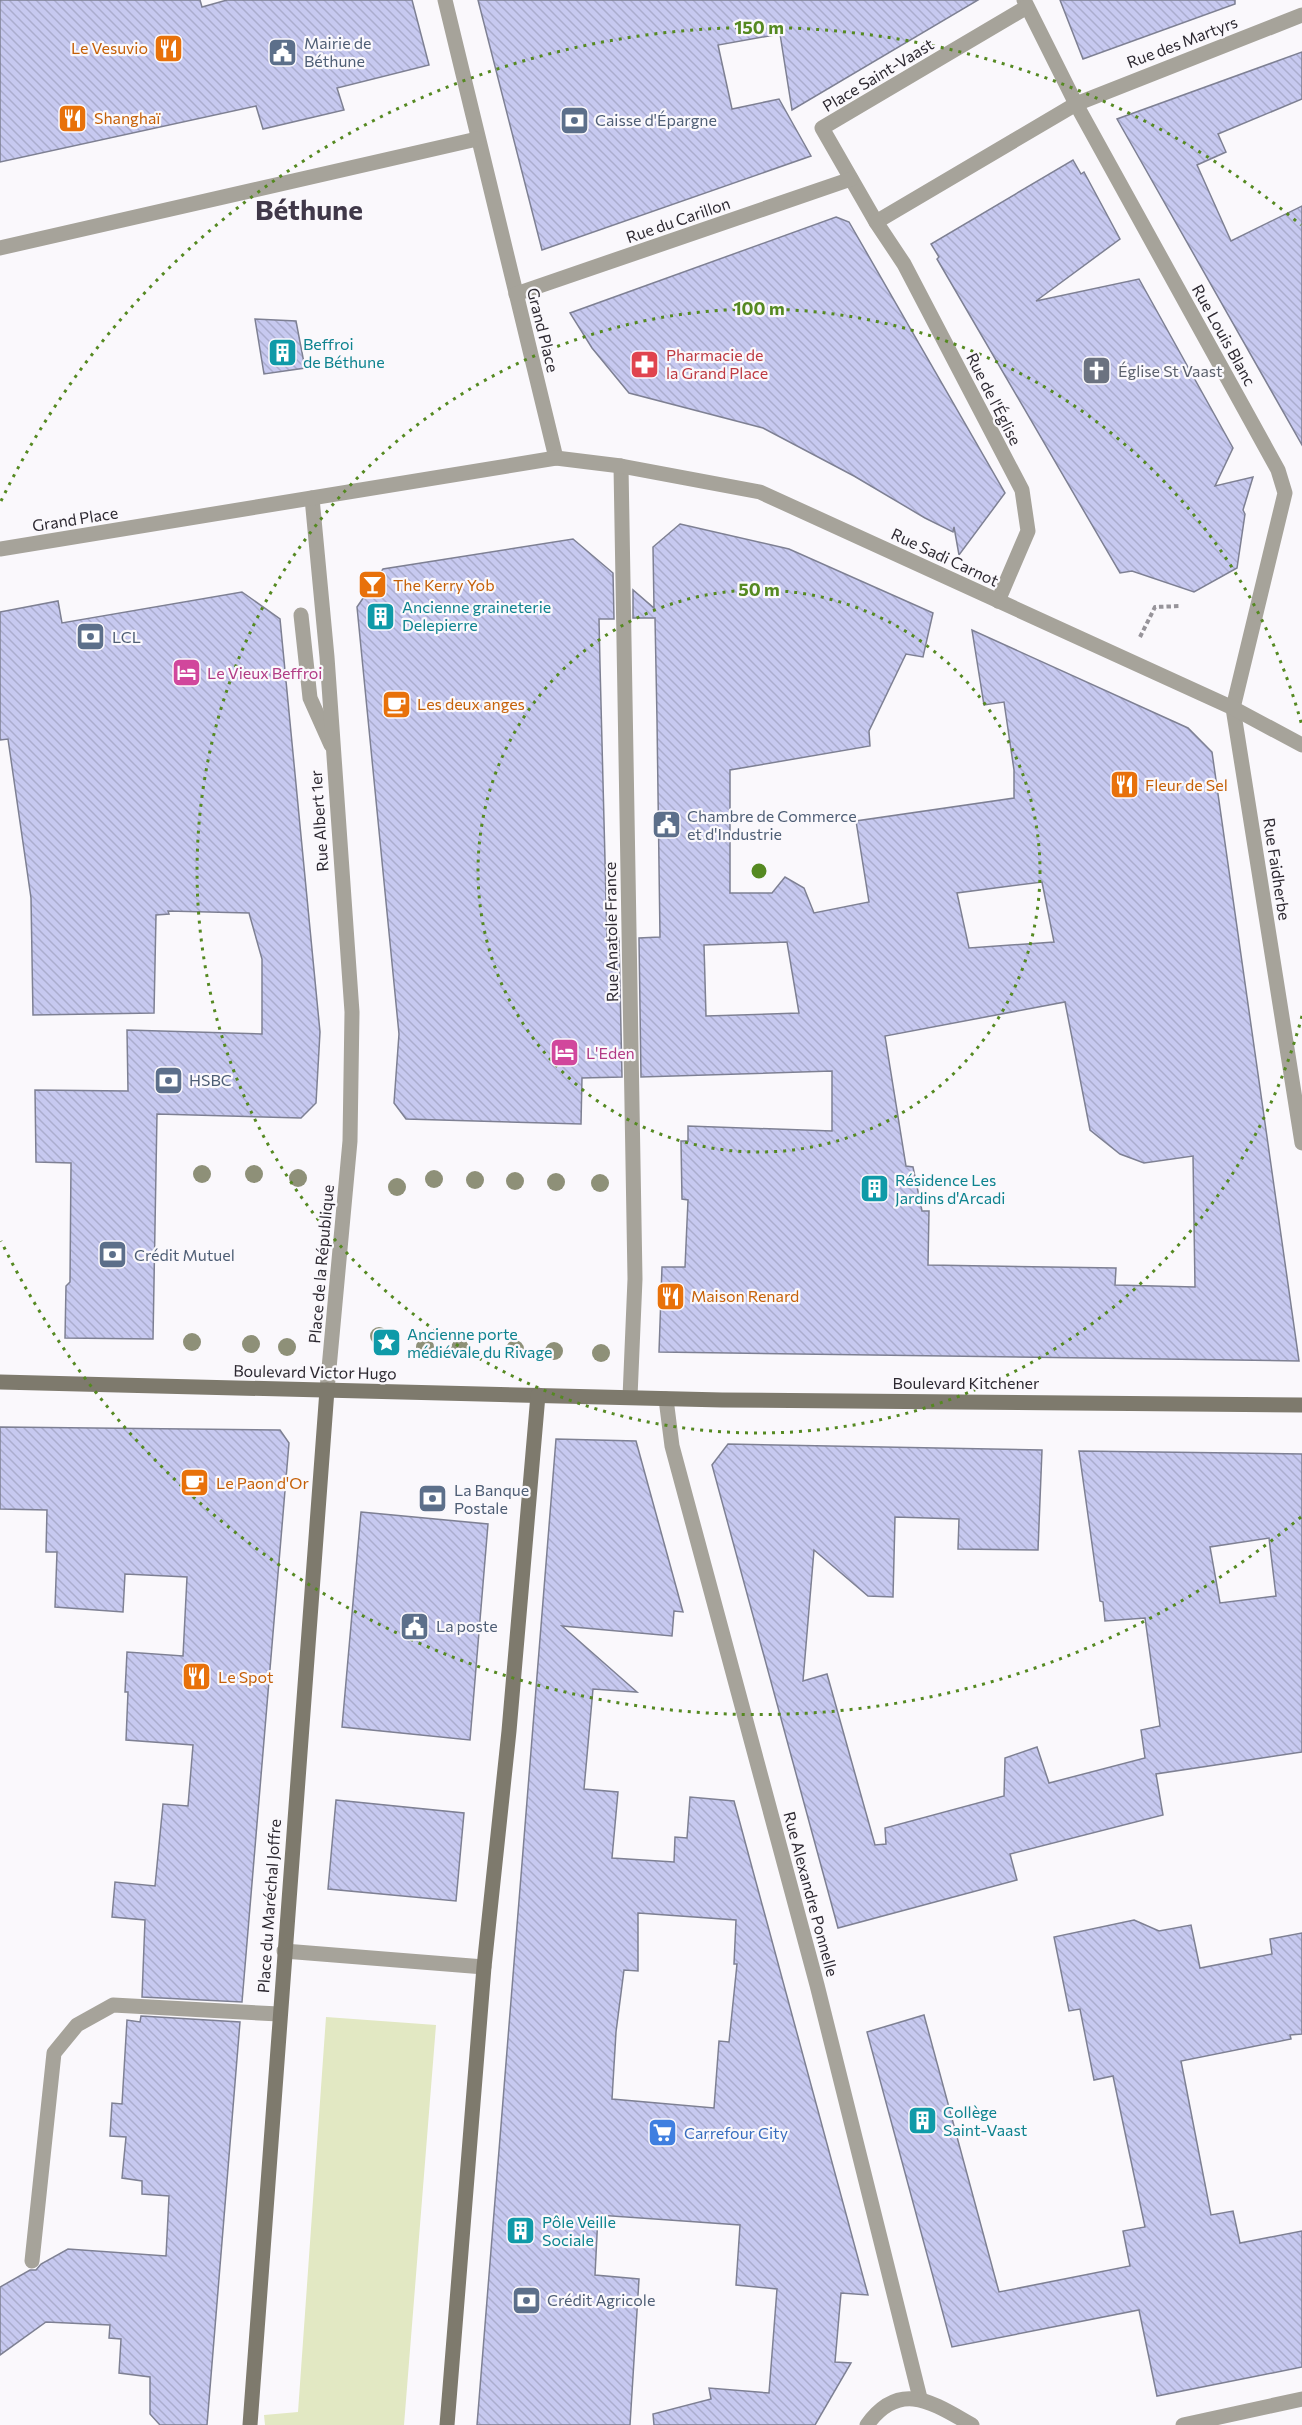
<svg xmlns="http://www.w3.org/2000/svg" width="1302" height="2425" font-family="Commissioner,sans-serif">
  <defs>
    <pattern id="building-back-hatch" width="6" height="6" patternUnits="userSpaceOnUse" patternTransform="scale(1.5)"><rect width="6" height="6" fill="#c7c9f0"/><path d="M-1 5l2 2M0 0l6 6M5-1l2 2" fill="none" stroke="#abadce"/></pattern>
  </defs>
  <rect width="100%" height="100%" fill="#faf8fc"/>
  <polygon fill="#e2e8c3" points="326,2017 436,2025 404,2425 265,2425 264,2415 298,2412"/>
  <g fill="url(#building-back-hatch)" stroke="#7e8093" stroke-width="1.5" fill-rule="evenodd">
    <polygon points="0,0 200,0 202,7 227,0 412,0 429,65 337,88 344,110 263,129 256,106 0,162"/>
    <polygon points="478,0 978,0 792,110 780,34 718,45 732,109 779,99 811,156 542,250"/>
    <polygon points="1060,0 1235,0 1235,4 1083,59"/>
    <polygon points="1302,52 1302,99 1218,134 1226,152 1197,165 1231,241 1302,206 1302,445 1117,119"/>
    <polygon points="1073,160 1081,174 1084,172 1120,239 1036,301 1139,279 1233,448 1215,486 1253,477 1243,510 1245,514 1237,568 1194,592 1132,571 1120,573 937,259 939,257 931,244"/>
    <polygon points="836,217 849,222 1005,493 959,555 954,527 953,532 925,518 854,476 763,428 629,393 592,348 570,313"/>
    <polygon points="255,319 296,321 305,368 264,374"/>
    <path d="M 680,524 L 789,549 L 933,613 L 923,657 L 906,654 L 869,731 L 870,746 L 730,770 L 730,893 L 772,893 L 785,877 L 804,888 L 814,913 L 869,902 L 856,821 L 1014,798 L 1014,770 L 1004,702 L 984,705 L 972,630 L 1188,728 L 1212,752 L 1299,1361 L 659,1352 L 662,1267 L 685,1267 L 688,1200 L 682,1199 L 681,1141 L 688,1141 L 688,1126 L 832,1131 L 832,1071 L 641,1077 L 639,938 L 660,937 L 657,720 L 655,618 L 633,618 L 633,590 L 654,608 L 653,547 ZM 1042,882 L 1054,942 L 969,948 L 957,893 ZM 787,942 L 799,1013 L 706,1016 L 704,945 ZM 1065,1002 L 1090,1130 L 1120,1154 L 1144,1163 L 1193,1156 L 1195,1287 L 1115,1285 L 1116,1268 L 928,1265 L 929,1211 L 922,1211 L 913,1167 L 906,1166 L 885,1036 Z"/>
    <polygon points="573,539 613,573 614,619 599,619 600,665 607,938 619,938 622,1077 582,1078 581,1124 406,1119 394,1103 399,1034 357,607 383,569"/>
    <polygon points="242,592 280,619 320,1032 316,1103 301,1118 157,1114 153,1339 65,1338 66,1286 70,1282 71,1163 36,1162 35,1090 128,1091 127,1030 262,1034 262,959 249,913 168,911 169,914 156,915 154,1013 33,1015 31,898 8,739 0,740 0,612 58,601 62,623"/>
    <polygon points="0,1427 280,1430 289,1443 242,2002 142,1997 145,1920 112,1917 115,1882 155,1886 163,1804 188,1806 193,1745 126,1740 128,1692 125,1692 127,1652 183,1656 187,1577 125,1574 123,1612 55,1607 57,1552 46,1552 47,1510 0,1509"/>
    <path d="M 556,1439 L 636,1441 L 683,1612 L 674,1611 L 672,1636 L 562,1626 L 637,1692 L 593,1689 L 584,1789 L 618,1792 L 612,1858 L 674,1862 L 675,1837 L 687,1838 L 690,1797 L 734,1801 L 868,2295 L 841,2293 L 835,2362 L 851,2363 L 815,2425 L 654,2425 L 653,2414 L 711,2399 L 709,2388 L 769,2393 L 777,2289 L 736,2285 L 740,2225 L 598,2215 L 595,2275 L 639,2279 L 630,2425 L 477,2425 ZM 638,1913 L 736,1920 L 734,1964 L 737,1964 L 729,2042 L 719,2041 L 714,2108 L 612,2099 L 616,2032 L 624,1970 L 638,1971 Z"/>
    <path d="M 728,1444 L 1042,1450 L 1038,1550 L 958,1549 L 959,1519 L 895,1517 L 893,1597 L 868,1596 L 814,1550 L 803,1681 L 827,1674 L 875,1845 L 886,1844 L 885,1828 L 1004,1796 L 1005,1758 L 1037,1747 L 1049,1783 L 1145,1758 L 1141,1730 L 1160,1726 L 1145,1618 L 1105,1621 L 1103,1602 L 1100,1601 L 1079,1451 L 1302,1454 L 1302,1752 L 1156,1774 L 1163,1815 L 1010,1854 L 1017,1880 L 838,1928 L 712,1465 ZM 1269,1538 L 1276,1596 L 1220,1603 L 1210,1547 Z"/>
    <polygon points="361,1512 488,1524 470,1740 342,1727"/>
    <polygon points="336,1800 464,1813 456,1901 328,1889"/>
    <polygon points="1134,1920 1159,1931 1191,1925 1200,1968 1272,1954 1270,1939 1302,1933 1302,2034 1290,2035 1291,2039 1181,2061 1211,2215 1233,2211 1240,2243 1302,2231 1302,2367 1157,2396 1139,2310 952,2347 867,2032 924,2015 999,2292 1130,2266 1123,2231 1145,2227 1113,2076 1094,2080 1080,2009 1069,2011 1054,1937"/>
    <polygon points="141,2016 240,2022 207,2425 160,2425 150,2414 150,2377 119,2373 121,2339 109,2338 110,2325 46,2322 0,2355 0,2287 30,2270 36,2270 41,2264 68,2249 166,2256 169,2196 142,2194 142,2181 122,2178 126,2137 110,2136 112,2103 122,2104 127,2020 140,2022"/>
  </g>
  <g fill="none" stroke-linecap="round" stroke-linejoin="round">
    <polyline stroke="#97949a" stroke-width="4" stroke-dasharray="4.5 3" stroke-linecap="butt" points="1140,637 1155,607 1181,606"/>
    <g stroke="#a6a39a" stroke-width="15">
      <polyline points="301,615 310,698 331,745"/>
      <polyline points="32,2261 54,2053 77,2025 113,2005 279,2014"/>
    </g>
    <g stroke="#a6a39a" stroke-width="15">
      <polyline points="445,0 556,458"/>
      <polyline points="1024,0 1076,104 1278,470 1285,493 1233,708 1302,1143"/>
      <polyline points="1027,7 822,128 876,222 1076,104 1302,15"/>
      <polyline points="876,222 904,264 1022,490 1028,531 998,601"/>
      <polyline points="0,248 477,139"/>
      <polyline points="516,294 851,179"/>
      <polyline points="621,466 635,1279 630,1397"/>
      <polyline points="312,498 327,657 352,1012 350,1141 327,1390"/>
      <polyline points="0,549 556,458 621,466 760,492 1233,708 1302,745"/>
      <polyline points="666,1399 672,1446 817,1985 920,2398"/>
      <polyline points="284,1951 484,1967"/>
      <path d="M 867,2425 C 900,2379 933,2403 972,2425"/>
      <polyline points="1183,2425 1302,2399"/>
    </g>
    <g stroke="#7e7a6d" stroke-width="15">
      <polyline points="0,1382 722,1400 1302,1405"/>
      <polyline points="250,2425 327,1390"/>
      <polyline points="447,2425 484,1967 509,1731 538,1395"/>
    </g>
  </g>
  <g fill="#8e9078">
    <circle cx="202" cy="1174" r="9"/>
    <circle cx="254" cy="1174" r="9"/>
    <circle cx="298" cy="1178" r="9"/>
    <circle cx="434" cy="1179" r="9"/>
    <circle cx="475" cy="1180" r="9"/>
    <circle cx="515" cy="1181" r="9"/>
    <circle cx="556" cy="1182" r="9"/>
    <circle cx="600" cy="1183" r="9"/>
    <circle cx="397" cy="1187" r="9"/>
    <circle cx="379" cy="1336" r="9"/>
    <circle cx="192" cy="1342" r="9"/>
    <circle cx="251" cy="1344" r="9"/>
    <circle cx="287" cy="1347" r="9"/>
    <circle cx="425" cy="1347" r="9"/>
    <circle cx="460" cy="1348" r="9"/>
    <circle cx="515" cy="1349" r="9"/>
    <circle cx="554" cy="1351" r="9"/>
    <circle cx="601" cy="1353" r="9"/>
  </g>
  <g fill="none" stroke="#558921" stroke-width="3" stroke-dasharray="3 6">
    <circle cx="759" cy="871" r="281"/>
    <path d="M1302 1016A562 562 0 1 1 1302 726"/>
    <path d="M1301 1517A843 843 0 0 1 1 1241M1 501A843 843 0 0 1 1301 225"/>
  </g>
  <defs>
    <symbol id="restaurant-square" viewBox="-11 -11 22 22"><rect x="-9" y="-9" width="18" height="18" rx="4" fill="#e8710a" stroke="#faf8fc"/><path d="M-5-6h1v4h1v-4h1v4h1v-4h1v5L-1.5 .5V6h-2V.5L-5-1ZM5-6V6H3V1.5H1.5Q1.5-4 5-6Z" fill="#fff"/></symbol>
    <symbol id="civic-square" viewBox="-11 -11 22 22"><rect x="-9" y="-9" width="18" height="18" rx="4" fill="#5c6f8a" stroke="#faf8fc"/><path d="M-.6-6.5H3V-4.5H.6V-3L4-1V1h2V6H-6V1h2V-1L-.6-3ZM-1.2 2.5V6h2.4V2.5Z" fill="#fff"/></symbol>
    <symbol id="bank-square" viewBox="-11 -11 22 22"><rect x="-9" y="-9" width="18" height="18" rx="4" fill="#5c6f8a" stroke="#faf8fc"/><path d="M-6-4H6V4H-6ZM0-2.3a2.3 2.3 0 1 0 0 4.6a2.3 2.3 0 1 0 0-4.6Z" fill="#fff"/></symbol>
    <symbol id="building-square" viewBox="-11 -11 22 22"><rect x="-9" y="-9" width="18" height="18" rx="4" fill="#0f9aa8" stroke="#faf8fc"/><path d="M-4-6H4V6H1V3H-1V6H-4ZM-2.5-4.3h1.7v1.8h-1.7ZM.8-4.3h1.7v1.8H.8ZM-2.5-1h1.7V.8h-1.7ZM.8-1h1.7V.8H.8Z" fill="#fff"/></symbol>
    <symbol id="pharmacy-square" viewBox="-11 -11 22 22"><rect x="-9" y="-9" width="18" height="18" rx="4" fill="#e0444e" stroke="#faf8fc"/><path d="M-2-6h4v4h4v4h-4v4h-4v-4h-4v-4h4Z" fill="#fff"/></symbol>
    <symbol id="church-square" viewBox="-11 -11 22 22"><rect x="-9" y="-9" width="18" height="18" rx="4" fill="#6b7280" stroke="#faf8fc"/><path d="M-1.2-6h2.4v3.5h3.3v2.4h-3.3V6h-2.4V-.1h-3.3v-2.4h3.3Z" fill="#fff"/></symbol>
    <symbol id="bar-square" viewBox="-11 -11 22 22"><rect x="-9" y="-9" width="18" height="18" rx="4" fill="#e8710a" stroke="#faf8fc"/><path d="M-6-5H6L.8 .8V4.5H3.5V6h-7V4.5H-.8V.8Z" fill="#fff"/></symbol>
    <symbol id="hotel-square" viewBox="-11 -11 22 22"><rect x="-9" y="-9" width="18" height="18" rx="4" fill="#d1479c" stroke="#faf8fc"/><path d="M-6-4.5h1.5V1H6V5H4.5V3h-9V5H-6ZM-4 0a1.8 1.8 0 1 1 3.6 0ZM.5 0V-2.5h3Q6-2.5 6 0Z" fill="#fff"/></symbol>
    <symbol id="cafe-square" viewBox="-11 -11 22 22"><rect x="-9" y="-9" width="18" height="18" rx="4" fill="#e8710a" stroke="#faf8fc"/><path d="M-5.5-4.5H6V0H3Q3 3.5 0 3.5H-2.5Q-5.5 3.5-5.5 0ZM3-3.2v2h1.7v-2ZM-6 4.5H4V6H-6Z" fill="#fff"/></symbol>
    <symbol id="sight-square" viewBox="-11 -11 22 22"><rect x="-9" y="-9" width="18" height="18" rx="4" fill="#0f9aa8" stroke="#faf8fc"/><path d="M0-6L1.8-2.2L6-1.7L2.9 1.2L3.7 5.4L0 3.3L-3.7 5.4L-2.9 1.2L-6-1.7L-1.8-2.2Z" fill="#fff"/></symbol>
    <symbol id="supermarket-square" viewBox="-11 -11 22 22"><rect x="-9" y="-9" width="18" height="18" rx="4" fill="#3f7fe0" stroke="#faf8fc"/><path d="M-6-5.5h2.5l.6 2H6L4.5 2H-2.5L-4.4-4H-6ZM-1.5 3.2a1.3 1.3 0 1 0 .1 0ZM3 3.2a1.3 1.3 0 1 0 .1 0Z" fill="#fff"/></symbol>
  </defs>
  <g fill-rule="evenodd">
    <use href="#restaurant-square" x="152" y="32" width="33" height="33"/>
    <use href="#civic-square" x="266" y="36" width="33" height="33"/>
    <use href="#restaurant-square" x="56" y="102" width="33" height="33"/>
    <use href="#bank-square" x="558" y="104" width="33" height="33"/>
    <use href="#building-square" x="266" y="336" width="33" height="33"/>
    <use href="#pharmacy-square" x="628" y="348" width="33" height="33"/>
    <use href="#church-square" x="1080" y="354" width="33" height="33"/>
    <use href="#bar-square" x="356" y="568" width="33" height="33"/>
    <use href="#building-square" x="364" y="600" width="33" height="33"/>
    <use href="#bank-square" x="74" y="620" width="33" height="33"/>
    <use href="#hotel-square" x="170" y="656" width="33" height="33"/>
    <use href="#cafe-square" x="380" y="688" width="33" height="33"/>
    <use href="#restaurant-square" x="1108" y="768" width="33" height="33"/>
    <use href="#civic-square" x="650" y="808" width="33" height="33"/>
    <use href="#hotel-square" x="548" y="1036" width="33" height="33"/>
    <use href="#bank-square" x="152" y="1064" width="33" height="33"/>
    <use href="#building-square" x="858" y="1172" width="33" height="33"/>
    <use href="#bank-square" x="96" y="1238" width="33" height="33"/>
    <use href="#restaurant-square" x="654" y="1280" width="33" height="33"/>
    <use href="#sight-square" x="370" y="1326" width="33" height="33"/>
    <use href="#cafe-square" x="178" y="1466" width="33" height="33"/>
    <use href="#bank-square" x="416" y="1482" width="33" height="33"/>
    <use href="#civic-square" x="398" y="1610" width="33" height="33"/>
    <use href="#restaurant-square" x="180" y="1660" width="33" height="33"/>
    <use href="#building-square" x="906" y="2104" width="33" height="33"/>
    <use href="#supermarket-square" x="646" y="2116" width="33" height="33"/>
    <use href="#building-square" x="504" y="2214" width="33" height="33"/>
    <use href="#bank-square" x="510" y="2284" width="33" height="33"/>
  </g>
  <g text-anchor="middle" stroke-width="4.5" stroke-linejoin="round" paint-order="stroke">
    <g font-size="16" fill="#2d2931" stroke="#faf8fc">
      <text transform="translate(1182 42) rotate(-21)" y="6">Rue des Martyrs</text>
      <text transform="translate(878 75) rotate(-31)" y="6">Place Saint-Vaast</text>
      <text transform="translate(678 220) rotate(-19)" y="6">Rue du Carillon</text>
      <text transform="translate(543 330) rotate(76)" y="6">Grand Place</text>
      <text transform="translate(1224 335) rotate(61)" y="6">Rue Louis Blanc</text>
      <text transform="translate(994 399) rotate(63)" y="6">Rue de l'Église</text>
      <text transform="translate(75 519) rotate(-9)" y="6">Grand Place</text>
      <text transform="translate(945 557) rotate(25)" y="6">Rue Sadi Carnot</text>
      <text transform="translate(319 821) rotate(-94)" y="6">Rue Albert 1er</text>
      <text transform="translate(1277 869) rotate(81)" y="6">Rue Faidherbe</text>
      <text transform="translate(611 932) rotate(-91)" y="6">Rue Anatole France</text>
      <text transform="translate(321 1264) rotate(-85)" y="6">Place de la République</text>
      <text transform="translate(315 1372) rotate(1)" y="6">Boulevard Victor Hugo</text>
      <text x="966" y="1389">Boulevard Kitchener</text>
      <text transform="translate(811 1894) rotate(75)" y="6">Rue Alexandre Ponnelle</text>
      <text transform="translate(269 1906) rotate(-86)" y="6">Place du Maréchal Joffre</text>
    </g>
    <g font-size="16" fill="#4e5e75" stroke="#faf8fc" text-anchor="start">
      <text x="304" y="49">Mairie de<tspan x="304" dy="18">Béthune</tspan></text>
      <text x="595" y="126">Caisse d'Épargne</text>
      <text x="112" y="643">LCL</text>
      <text x="687" y="822">Chambre de Commerce<tspan x="687" dy="18">et d'Industrie</tspan></text>
      <text x="189" y="1086">HSBC</text>
      <text x="134" y="1261">Crédit Mutuel</text>
      <text x="454" y="1496">La Banque<tspan x="454" dy="18">Postale</tspan></text>
      <text x="436" y="1632">La poste</text>
      <text x="547" y="2306">Crédit Agricole</text>
    </g>
    <g font-size="16" fill="#c56008" stroke="#faf8fc" text-anchor="start">
      <text x="148" y="54" text-anchor="end">Le Vesuvio</text>
      <text x="94" y="124">Shanghaï</text>
      <text x="393" y="591">The Kerry Yob</text>
      <text x="417" y="710">Les deux anges</text>
      <text x="1145" y="791">Fleur de Sel</text>
      <text x="691" y="1302">Maison Renard</text>
      <text x="216" y="1489">Le Paon d'Or</text>
      <text x="218" y="1683">Le Spot</text>
    </g>
    <g font-size="16" fill="#0d838f" stroke="#faf8fc" text-anchor="start">
      <text x="303" y="350">Beffroi<tspan x="303" dy="18">de Béthune</tspan></text>
      <text x="402" y="613">Ancienne graineterie<tspan x="402" dy="18">Delepierre</tspan></text>
      <text x="895" y="1186">Résidence Les<tspan x="895" dy="18">Jardins d'Arcadi</tspan></text>
      <text x="407" y="1340">Ancienne porte<tspan x="407" dy="18">médiévale du Rivage</tspan></text>
      <text x="943" y="2118">Collège<tspan x="943" dy="18">Saint-Vaast</tspan></text>
      <text x="542" y="2228">Pôle Veille<tspan x="542" dy="18">Sociale</tspan></text>
    </g>
    <g font-size="16" fill="#be3a42" stroke="#faf8fc" text-anchor="start">
      <text x="666" y="361">Pharmacie de<tspan x="666" dy="18">la Grand Place</tspan></text>
    </g>
    <g font-size="16" fill="#5b616d" stroke="#faf8fc" text-anchor="start">
      <text x="1118" y="377">Église St Vaast</text>
    </g>
    <g font-size="16" fill="#b23c85" stroke="#faf8fc" text-anchor="start">
      <text x="207" y="679">Le Vieux Beffroi</text>
      <text x="586" y="1059">L'Eden</text>
    </g>
    <g font-size="16" fill="#366cbe" stroke="#faf8fc" text-anchor="start">
      <text x="684" y="2139">Carrefour City</text>
    </g>
    <g font-size="28" font-weight="bold" fill="#403849" stroke="#faf8fc">
      <text x="309" y="220">Béthune</text>
    </g>
  </g>
  <circle cx="759" cy="871" r="9" fill="#558921" stroke="#faf8fc" stroke-width="3"/>
  <g font-size="18" text-anchor="middle" font-weight="bold" fill="#558921" stroke="#faf8fc" stroke-width="4.5" stroke-linejoin="round" paint-order="stroke">
    <text x="759" y="34">150 m</text>
    <text x="759" y="315">100 m</text>
    <text x="759" y="596">50 m</text>
  </g>
</svg>
